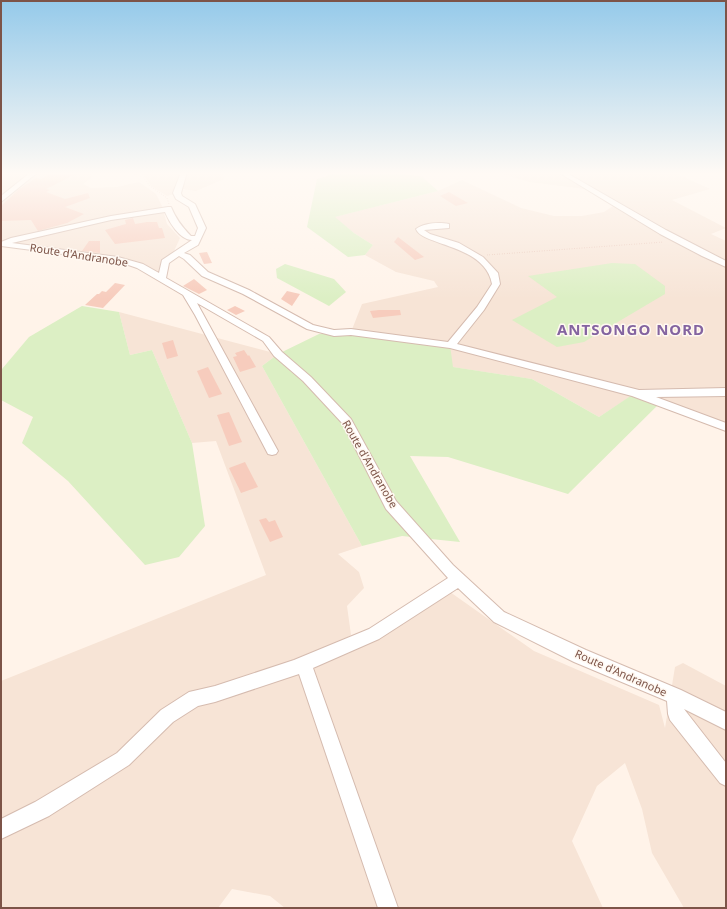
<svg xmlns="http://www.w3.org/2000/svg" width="727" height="909" font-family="'Noto Sans',sans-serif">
  <rect width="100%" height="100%" fill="#fff3e9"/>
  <g fill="#f7e4d6">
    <polygon points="1,172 30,172 1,197"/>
    <polygon points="37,172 93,172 91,178 83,184 91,188 117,187 139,182 156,194 162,206 167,224 180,238 174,251 162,263 159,272 144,265 1,243 1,204 22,183"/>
    <polygon points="134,172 182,172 174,194 167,196 151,186 144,175"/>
    <polygon points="186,172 221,172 223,173 224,179 196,191 183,189 182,182"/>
    <polygon points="496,172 673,172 710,189 672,200 726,228 711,234 726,241 726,427 636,393 599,417 532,379 452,367 351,332 362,304 438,287 434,281 396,272 365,255 373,245 354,233 334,217 438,191 462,180 521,208 554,216 582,216 604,212 613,206 585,189 529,182"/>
    <polygon points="119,312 278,354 262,366 362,546 338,554 359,572 364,588 347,606 351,635 322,652 219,688 194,691 122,751 59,791 1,822 1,681 266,575 216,441 192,443 152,350 130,355"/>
    <polygon points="450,592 534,651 659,705 665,728 675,667 683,663 726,686 726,908 684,908 652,853 642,809 625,763 597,786 572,841 603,908 285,908 270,896 232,889 218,908 1,908 1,835 183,710 219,700"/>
  </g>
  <g fill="#dcefc4">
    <polygon points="331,172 373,172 421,176 438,191 335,217 354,233 373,245 365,255 348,257 307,227 317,179 327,176"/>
    <polygon points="612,263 635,264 665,286 665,294 584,342 557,347 512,320 557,297 528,276"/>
    <polygon points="285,264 334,279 346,292 329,306 277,278 276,269"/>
    <polygon points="82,306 119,312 130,355 152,350 192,443 205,526 179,557 145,565 68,481 22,443 33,417 1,400 2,369 29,337"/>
    <polygon points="351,332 450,345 453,367 532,379 599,417 635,393 661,402 568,494 448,457 410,456 460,542 402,536 362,546 262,366 278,354 319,334"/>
  </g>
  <g fill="#f7ccbd">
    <polygon points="53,172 80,172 46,189 50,190 46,192 65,199 88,193 90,198 65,207 84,214 67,223 38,231 31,220 1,221 1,206 18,190 36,178 41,179"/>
    <polygon points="449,192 468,203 456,206 440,196"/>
    <polygon points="133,218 135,224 147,222 157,222 159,228 162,228 165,238 115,244 105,230 126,224 125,220"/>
    <polygon points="398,237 424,257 415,260 394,242"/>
    <polygon points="89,241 100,241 100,253 82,251"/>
    <polygon points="207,252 212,263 204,264 199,253"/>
    <polygon points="194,279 207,290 199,294 183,286"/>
    <polygon points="115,283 125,285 103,308 85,305 97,294 99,294 102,291 106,292"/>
    <polygon points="287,291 300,294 292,306 281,299"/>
    <polygon points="235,306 245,311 236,315 227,310"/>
    <polygon points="379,310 400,310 401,315 373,318 370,311"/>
    <polygon points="173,340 178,356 167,359 162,343"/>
    <polygon points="244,350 248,356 249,355 256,367 240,372 233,357 237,356 235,353"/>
    <polygon points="208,367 222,394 209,398 197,371"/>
    <polygon points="229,412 242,442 229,446 217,415"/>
    <polygon points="245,462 258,487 241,493 229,468"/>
    <polygon points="266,518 269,522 275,520 283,537 270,542 259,520"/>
  </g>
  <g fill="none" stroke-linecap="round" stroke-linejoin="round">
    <defs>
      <g id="minor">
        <polygon points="31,172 38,172 1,202 1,196"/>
        <path d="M 181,172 L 187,172 L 181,193 L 182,196 L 195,204 L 206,228 L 198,245 L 184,253 L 190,255 L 208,272 L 249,290 L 313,325 L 334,330 L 351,329 L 448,342 L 477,307 L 492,284 C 485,244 422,246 416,229 C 424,223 439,222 449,224 L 449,228 L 424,230 L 430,234 L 459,243 L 483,257 L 498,273 L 500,284 L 484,310 L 457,344 L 639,390 L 726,388 L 726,396 L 656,397 L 726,423 L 726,431 L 632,396 L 450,348 L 351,335 L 334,336 L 307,329 L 243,294 L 202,276 L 184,259 L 179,256 L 169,263 L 166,278 L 269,337 L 282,352 L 311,377 L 351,419 L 396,501 L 453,565 L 504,612 L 586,650 L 681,690 L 726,712 L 726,730 L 684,709 L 726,763 L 726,786 L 720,783 L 670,720 L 668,714 L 667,701 L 574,662 L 494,622 L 458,588 L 379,639 L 313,668 L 398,908 L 378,908 L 299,674 L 215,702 L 198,706 L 173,722 L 129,765 L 49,816 L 1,839 L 1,819 L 35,802 L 117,753 L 161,710 L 189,692 L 215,686 L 294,660 L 369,629 L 448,578 L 386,509 L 343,424 L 303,381 L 274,356 L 263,341 L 197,303 L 278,451 L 276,454 L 272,455 L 268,454 L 195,315 L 183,295 L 137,268 L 117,261 L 1,246 L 1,242 L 11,238 L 111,216 L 168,207 L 171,207 C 176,219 182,227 191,236 L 195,236 L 198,228 L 189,207 L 176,199 L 173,193 ZM 165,212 C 169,222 180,240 192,240 L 162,260 L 159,273 L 143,264 L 118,257 L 12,243 L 111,220 Z"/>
        <polygon points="558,172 565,172 666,230 726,261 726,267 702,256 660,234"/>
      </g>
    </defs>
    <use href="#minor" stroke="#d5bbaf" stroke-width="2"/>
    <g stroke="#deae9f" stroke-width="1" stroke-dasharray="0.5 2" stroke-linecap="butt">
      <polyline points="129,172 143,177 150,186 167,198 169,204"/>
      <polyline points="487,255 664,242"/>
    </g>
    <use href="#minor" fill="#fff" fill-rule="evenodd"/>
  </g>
  <linearGradient id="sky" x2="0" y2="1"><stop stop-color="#95caea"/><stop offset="0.58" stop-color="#fffaf5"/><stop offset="1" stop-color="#fffaf5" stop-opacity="0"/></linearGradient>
  <rect width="727" height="299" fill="url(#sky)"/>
  <g text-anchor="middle" stroke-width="3" stroke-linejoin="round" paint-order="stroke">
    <g font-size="11" fill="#7d5448" stroke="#fff8f1">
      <text transform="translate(79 255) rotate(9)" y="4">Route d'Andranobe</text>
      <text transform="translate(370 464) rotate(60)" y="4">Route d'Andranobe</text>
      <text transform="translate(621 673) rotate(24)" y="4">Route d'Andranobe</text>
    </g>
    <g font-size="15" font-weight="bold" letter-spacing="1" fill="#8464a0" stroke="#fff8f1">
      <text x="631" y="335">ANTSONGO NORD</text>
    </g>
  </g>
  <rect width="727" height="909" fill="none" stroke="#7d5448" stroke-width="4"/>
</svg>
